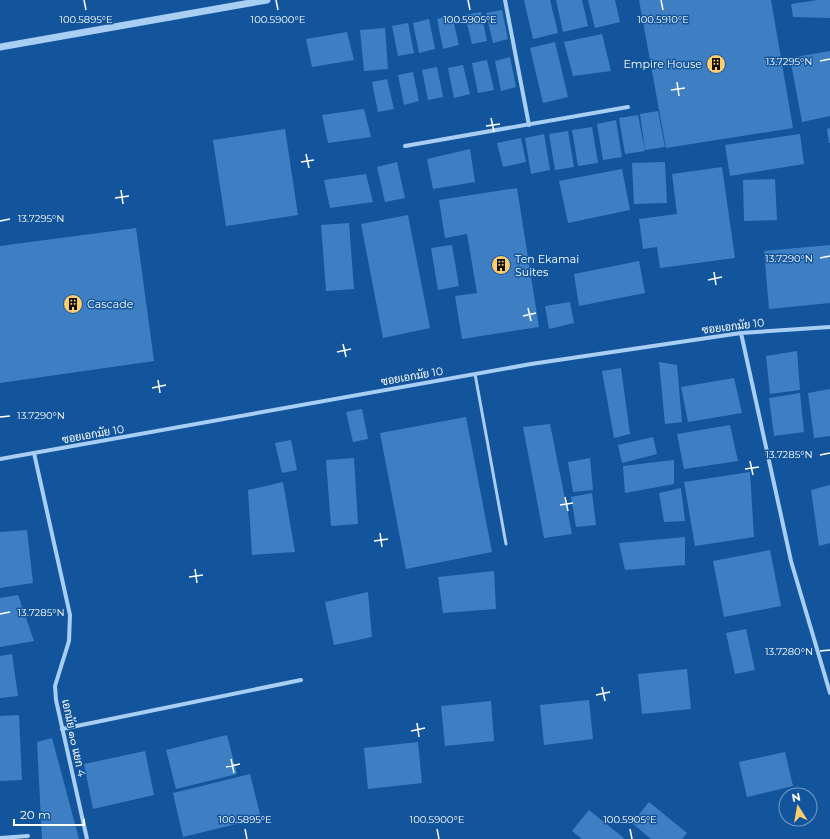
<svg xmlns="http://www.w3.org/2000/svg" width="830" height="839" font-family="Montserrat,Sarabun,sans-serif">
  <rect width="100%" height="100%" fill="#13559c"/>
  <g fill="#3d7fc2">
    <polygon points="524,0 550,0 558,33 533,39"/>
    <polygon points="556,0 582,0 588,26 563,32"/>
    <polygon points="588,0 615,0 620,22 595,28"/>
    <polygon points="639,0 771,0 793,128 666,148"/>
    <polygon points="817,0 830,0 830,18 793,17 791,4"/>
    <polygon points="502,10 508,39 493,43 486,13"/>
    <polygon points="481,12 487,41 472,44 465,15"/>
    <polygon points="452,15 459,45 443,49 437,19"/>
    <polygon points="429,19 435,49 419,53 413,23"/>
    <polygon points="408,23 414,53 398,56 392,26"/>
    <polygon points="385,28 388,69 364,71 360,30"/>
    <polygon points="347,32 354,60 312,67 306,39"/>
    <polygon points="602,34 611,71 573,76 564,42"/>
    <polygon points="555,42 568,97 543,103 530,48"/>
    <polygon points="830,51 830,116 802,122 790,58"/>
    <polygon points="510,57 516,87 501,91 495,61"/>
    <polygon points="487,60 494,90 478,93 472,63"/>
    <polygon points="463,65 470,94 454,98 448,68"/>
    <polygon points="437,67 443,97 428,100 422,70"/>
    <polygon points="413,72 419,101 404,105 398,75"/>
    <polygon points="387,79 394,109 378,112 372,82"/>
    <polygon points="364,109 371,137 328,143 322,115"/>
    <polygon points="658,111 665,147 645,150 640,114"/>
    <polygon points="638,115 645,151 625,154 619,118"/>
    <polygon points="616,120 622,157 603,160 597,124"/>
    <polygon points="592,127 598,163 578,166 572,130"/>
    <polygon points="830,128 830,143 829,143 827,129"/>
    <polygon points="285,129 298,215 226,226 213,140"/>
    <polygon points="568,131 574,167 555,170 549,134"/>
    <polygon points="544,134 550,170 531,174 525,138"/>
    <polygon points="800,134 804,164 730,176 725,145"/>
    <polygon points="521,138 526,162 503,167 497,143"/>
    <polygon points="470,149 475,182 433,189 427,159"/>
    <polygon points="397,162 405,198 385,202 377,167"/>
    <polygon points="665,162 667,203 634,204 632,163"/>
    <polygon points="722,167 735,258 660,268 657,247 643,249 639,219 677,214 672,174"/>
    <polygon points="622,169 630,210 568,223 559,181"/>
    <polygon points="366,174 373,202 330,208 324,180"/>
    <polygon points="775,179 777,220 744,221 743,180"/>
    <polygon points="517,188 539,327 462,339 455,296 477,293 467,234 445,238 439,200"/>
    <polygon points="408,215 430,328 383,338 361,224"/>
    <polygon points="349,223 354,289 326,291 321,225"/>
    <polygon points="136,228 154,361 0,383 0,246"/>
    <polygon points="452,245 459,286 438,290 431,248"/>
    <polygon points="830,245 830,303 769,309 764,251"/>
    <polygon points="639,261 645,293 579,306 574,274"/>
    <polygon points="570,302 574,323 549,329 545,306"/>
    <polygon points="797,351 800,390 770,394 766,356"/>
    <polygon points="659,362 677,365 682,422 665,424"/>
    <polygon points="621,368 630,434 614,438 602,371"/>
    <polygon points="734,378 742,413 688,422 681,387"/>
    <polygon points="830,389 830,436 814,438 808,393"/>
    <polygon points="800,393 804,432 774,436 769,398"/>
    <polygon points="362,409 368,439 353,442 346,412"/>
    <polygon points="466,417 492,552 406,569 380,433"/>
    <polygon points="550,424 572,534 544,538 523,427"/>
    <polygon points="730,425 738,461 684,469 677,434"/>
    <polygon points="653,437 657,454 622,463 618,445"/>
    <polygon points="291,440 297,470 282,473 275,443"/>
    <polygon points="354,458 358,524 331,526 326,460"/>
    <polygon points="590,458 593,490 573,492 568,462"/>
    <polygon points="674,460 674,484 625,493 623,466"/>
    <polygon points="750,472 754,537 695,546 684,482"/>
    <polygon points="283,482 295,552 252,555 248,490"/>
    <polygon points="830,485 830,543 819,546 811,490"/>
    <polygon points="681,488 685,521 664,522 659,493"/>
    <polygon points="592,493 596,525 576,527 571,497"/>
    <polygon points="27,530 33,583 0,588 0,532"/>
    <polygon points="685,537 685,565 625,570 619,543"/>
    <polygon points="770,550 781,606 724,617 713,561"/>
    <polygon points="494,571 496,609 443,613 438,577"/>
    <polygon points="368,592 372,637 334,645 325,602"/>
    <polygon points="18,595 34,641 0,647 0,598"/>
    <polygon points="746,629 755,670 735,674 726,633"/>
    <polygon points="12,654 18,696 0,698 0,656"/>
    <polygon points="687,669 691,709 642,714 638,674"/>
    <polygon points="589,700 593,739 544,745 540,705"/>
    <polygon points="491,701 494,741 445,746 441,706"/>
    <polygon points="19,715 22,780 0,781 0,716"/>
    <polygon points="227,735 237,774 176,789 166,750"/>
    <polygon points="52,738 79,839 42,839 37,742"/>
    <polygon points="418,742 422,783 368,789 364,748"/>
    <polygon points="145,751 154,795 93,809 84,764"/>
    <polygon points="785,752 793,786 747,797 739,762"/>
    <polygon points="250,774 261,818 183,837 173,793"/>
    <polygon points="649,802 687,833 682,839 651,839 632,823"/>
    <polygon points="589,810 625,839 582,839 572,831"/>
  </g>
  <g fill="none" stroke-linecap="round" stroke-linejoin="round">
    <polyline stroke="#a9cef3" stroke-width="3" points="475,374 506,544"/>
    <g stroke="#a9cef3" stroke-width="4">
      <polyline points="505,0 529,125"/>
      <polyline points="405,146 628,107"/>
      <polyline points="741,333 791,561 830,693"/>
      <polyline points="34,453 70,615 69,641 55,686 56,700 87,839"/>
      <polyline points="0,459 531,364 741,333 830,327"/>
      <polyline points="62,729 301,680"/>
      <polyline points="0,838 28,836"/>
    </g>
    <polyline stroke="#a9cef3" stroke-width="7" points="0,47 267,0"/>
  </g>
  <path fill="none" stroke="#fff" stroke-width="1.5" d="M 84,0 L 86,10M 276,0 L 278,10M 468,0 L 470,10M 661,0 L 663,10M 820,61 L 830,59M 677,82 L 679,96M 671,90 L 685,88M 491,118 L 494,132M 486,126 L 500,124M 306,154 L 309,168M 301,162 L 314,160M 121,190 L 123,204M 115,198 L 129,196M 0,221 L 10,219M 820,258 L 830,256M 714,272 L 716,285M 708,280 L 722,277M 528,308 L 531,321M 523,316 L 536,313M 343,344 L 346,357M 337,352 L 351,349M 158,380 L 160,393M 152,388 L 166,385M 0,417 L 10,416M 820,455 L 830,453M 750,461 L 753,475M 745,469 L 759,467M 565,497 L 568,511M 560,505 L 573,503M 380,533 L 382,547M 374,541 L 388,539M 195,569 L 197,583M 189,577 L 203,575M 0,614 L 10,612M 820,651 L 830,650M 602,687 L 605,701M 596,695 L 610,692M 417,723 L 419,737M 411,731 L 425,728M 231,759 L 234,773M 226,767 L 240,764M 245,829 L 247,839M 437,829 L 439,839M 630,829 L 632,839"/>
  <defs>
    <symbol id="building-disc" viewBox="-11 -11 22 22"><circle r="9.5" fill="#ffcd6b" stroke="#13559c"/><path d="M-4-6H4V6H1V3H-1V6H-4ZM-2.5-4.3h1.7v1.8h-1.7ZM.8-4.3h1.7v1.8H.8ZM-2.5-1h1.7V.8h-1.7ZM.8-1h1.7V.8H.8Z" fill="#111"/></symbol>
  </defs>
  <g fill-rule="evenodd">
    <use href="#building-disc" x="705" y="53" width="22" height="22"/>
    <use href="#building-disc" x="490" y="254" width="22" height="22"/>
    <use href="#building-disc" x="62" y="293" width="22" height="22"/>
  </g>
  <g text-anchor="middle" stroke-width="3" stroke-linejoin="round" paint-order="stroke">
    <g font-size="11" fill="#fff" stroke="#13559c" text-anchor="start">
      <text x="702" y="68" text-anchor="end">Empire House</text>
      <text x="515" y="263">Ten Ekamai<tspan x="515" dy="13">Suites</tspan></text>
      <text x="87" y="308">Cascade</text>
    </g>
    <g font-size="11" fill="#fff" stroke="#13559c">
      <text transform="translate(733 326) rotate(-7)" y="4">ซอยเอกมัย 10</text>
      <text transform="translate(412 376) rotate(-10)" y="4">ซอยเอกมัย 10</text>
      <text transform="translate(93 434) rotate(-10)" y="4">ซอยเอกมัย 10</text>
      <text transform="translate(74 738) rotate(78)" y="4">เอกมัย ๑๐ แยก 4</text>
    </g>
  </g>
  <g font-size="10" text-anchor="middle" fill="#fff" stroke="#13559c" stroke-width="3" stroke-linejoin="round" paint-order="stroke">
    <text x="86" y="23">100.5895°E</text>
    <text x="278" y="23">100.5900°E</text>
    <text x="470" y="23">100.5905°E</text>
    <text x="663" y="23">100.5910°E</text>
    <text x="789" y="65">13.7295°N</text>
    <text x="41" y="222">13.7295°N</text>
    <text x="789" y="262">13.7290°N</text>
    <text x="41" y="419">13.7290°N</text>
    <text x="789" y="458">13.7285°N</text>
    <text x="41" y="616">13.7285°N</text>
    <text x="789" y="655">13.7280°N</text>
    <text x="245" y="823">100.5895°E</text>
    <text x="437" y="823">100.5900°E</text>
    <text x="630" y="823">100.5905°E</text>
  </g>
  <g transform="translate(798 807) rotate(349)"><circle r="19" fill="#13559c" stroke="#7199c4"/>
  <path d="M0-3L7 15L0 10L-7 15Z" fill="#ffcd6b"/>
  <text y="-6" font-size="11" font-weight="bold" text-anchor="middle" fill="#ffffff">N</text>
  </g>
  <path d="M14 819v6h70v-6" fill="none" stroke="#ffffff" stroke-width="2"/>
  <text x="20" y="819" font-size="12" fill="#ffffff" stroke="#13559c" stroke-width="3" paint-order="stroke">20 m</text>
</svg>
